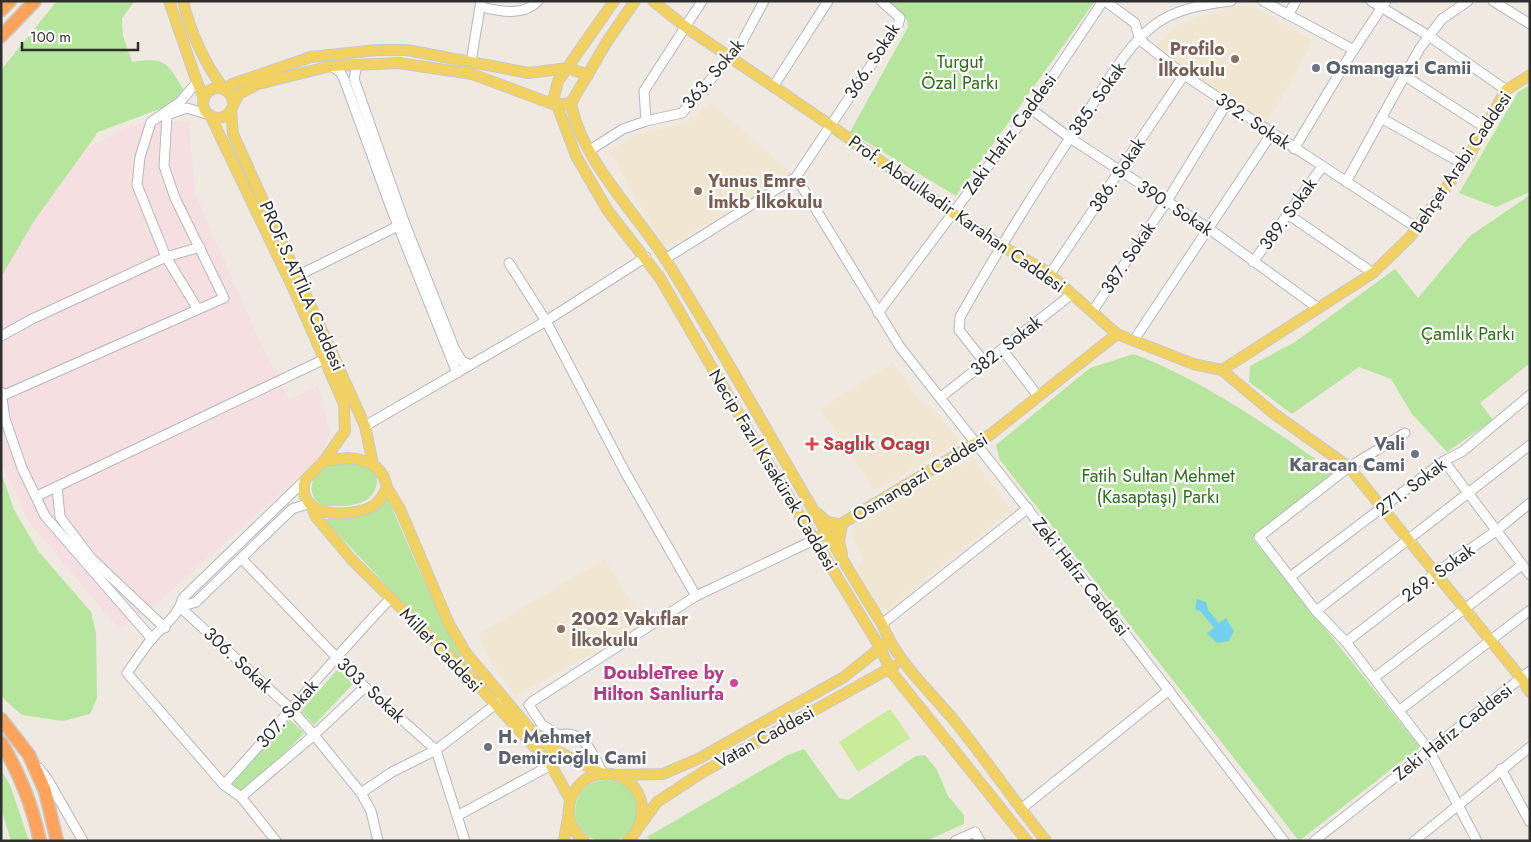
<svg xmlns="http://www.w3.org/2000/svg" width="1531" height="842" font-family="Jost,sans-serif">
  <rect width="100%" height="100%" fill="#efe9e1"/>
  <g fill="#f0e6d1">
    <polygon points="1252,5 1313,41 1266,125 1179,70 1154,48 1175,26 1233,7"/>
    <polygon points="712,104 792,174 665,248 609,151 636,135 688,122"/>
    <polygon points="893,363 922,404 931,406 960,442 875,490 821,409"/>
    <polygon points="971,460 974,461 1011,510 884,612 856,568 864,560 852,537 855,526 906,493"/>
    <polygon points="605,559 644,624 515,696 489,660 479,634"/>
  </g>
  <polygon fill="#f5dfe0" points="150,120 189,122 195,193 256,334 289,400 318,386 330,434 318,459 158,602 119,629 29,522 1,463 1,259 48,170 123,129"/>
  <g fill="#b6e59e">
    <path d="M 57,1 L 135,1 L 122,18 L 123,36 L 132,62 C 166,57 166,62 184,90 L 176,103 L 98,132 L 34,221 L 1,277 L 1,70 Z"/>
    <polygon points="886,1 1095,1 956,196 850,132 908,27 907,20"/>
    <polygon points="1530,85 1530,192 1496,207 1459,193 1518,92"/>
    <polygon points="1530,195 1530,363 1480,403 1493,420 1447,452 1412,414 1391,379 1359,367 1292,414 1249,382 1250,366 1295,342 1395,269 1418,298 1470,236"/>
    <path d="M 1134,354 C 1207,382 1270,428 1334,472 L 1253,539 L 1420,747 L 1299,841 L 1000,460 L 996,445 L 1090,368 Z"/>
    <path d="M 359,463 L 368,466 L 377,477 C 378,501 358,506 338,506 C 331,506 324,507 319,503 C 305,492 313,471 328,466 C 337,463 348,464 359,463 Z"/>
    <polygon points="1,472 14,510 39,552 91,612 96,633 97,698 90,714 63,721 22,715 6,701 1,694"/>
    <path d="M 387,496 C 415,561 442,627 481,686 L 324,519 L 358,517 L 371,511 Z"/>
    <polygon points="338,669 353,684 314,725 301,711"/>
    <polygon points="290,720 304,733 241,797 230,785"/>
    <polygon points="804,749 839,798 848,800 916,756 925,755 937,770 948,796 964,815 964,824 926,841 651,841 647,837 788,755"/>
    <polygon points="1,770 10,785 29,841 11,841 1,808"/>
    <circle cx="606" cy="811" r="31"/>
  </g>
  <polygon fill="#c9ec9a" points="890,709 910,738 858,772 839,742"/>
  <polygon fill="#75cff0" points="1197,599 1206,602 1208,610 1219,623 1226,618 1234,631 1229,641 1217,643 1207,633 1214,628 1201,612 1195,609"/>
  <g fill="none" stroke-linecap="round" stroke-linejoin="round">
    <defs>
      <g id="minor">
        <polyline points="1105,1 1135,23 1140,40 1184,75 1417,228"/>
        <polyline points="1263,1 1354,50"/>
        <polyline points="1371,1 1429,36 1506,90"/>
        <polyline points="1493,1 1530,24"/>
        <path d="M 481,7 C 499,11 523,17 538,1"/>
        <polyline points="1288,15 1296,1"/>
        <polyline points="471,62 481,1"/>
        <polyline points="357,65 354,79 405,224 455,350 462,361 470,365"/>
        <polyline points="331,66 340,72 344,79 391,208 457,373"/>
        <polyline points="1405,76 1484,127"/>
        <polyline points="773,87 828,1"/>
        <polyline points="1031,109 1070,138 1208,228 1318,308"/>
        <polyline points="1381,118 1463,164"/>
        <polyline points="646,121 644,91 702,1"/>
        <polyline points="1294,149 1351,54 1386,1"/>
        <polyline points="590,150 623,129 646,121 682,113 741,44 764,1"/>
        <polyline points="796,177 900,347 1100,601 1284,841"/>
        <polyline points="1346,182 1420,48 1442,19 1468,1"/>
        <polyline points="1289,215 1373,273"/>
        <polyline points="665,259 796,177 898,25 900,18 881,1"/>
        <polyline points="1253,262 1322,167"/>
        <polyline points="509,263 546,321 625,472 696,596"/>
        <polyline points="1050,274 1184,75"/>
        <polyline points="297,276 398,226"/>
        <polyline points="197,308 166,257 200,247"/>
        <polyline points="1092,312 1167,201 1227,103"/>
        <polyline points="878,313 1031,109 1103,1"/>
        <polyline points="1,336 32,319 166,257 137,185 140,157 151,122 180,102 197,82"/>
        <polyline points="1134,340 1272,133"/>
        <polyline points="1002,349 1038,396"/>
        <path d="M 985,363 L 959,330 L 960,317 C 1000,246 1043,178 1088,111 C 1107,83 1126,47 1153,26 C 1174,9 1205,4 1231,1"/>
        <polyline points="1,392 5,419 22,468 45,516 152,639"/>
        <polyline points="2,396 224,298 175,198 164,166 167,115 187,108 210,115"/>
        <polyline points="941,397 1072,294"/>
        <polyline points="365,426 546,321 646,257"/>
        <polyline points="1405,433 1349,467 1259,537 1316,611 1346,642 1429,750 1477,841"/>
        <polyline points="1444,461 1530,575"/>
        <polyline points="57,487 60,517 91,558 165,628"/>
        <polyline points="37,496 331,356"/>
        <polyline points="241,558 365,687 436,750 465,841"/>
        <polyline points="1290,577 1444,461 1463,451 1530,395"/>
        <polyline points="180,607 292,710 314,735 361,793 371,811 378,841"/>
        <polyline points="180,607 196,602 292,509 310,503"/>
        <polyline points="1316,611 1530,445"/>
        <polyline points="882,624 1028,508"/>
        <polyline points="1346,642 1437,572 1496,531 1530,503"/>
        <polyline points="1374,678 1522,565"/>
        <polyline points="1400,710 1530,610"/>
        <polyline points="39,768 48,780 83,841"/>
        <polyline points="1501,769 1530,822"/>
        <path d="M 603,774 C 593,755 585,729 559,735 L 542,725 L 529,705 L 533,701 L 696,596 L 814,540"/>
        <path d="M 224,785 C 280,723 333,659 390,599"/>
        <polyline points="361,793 392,772 436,750 500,701"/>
        <polyline points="241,797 314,735 365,687"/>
        <polyline points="1021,809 1169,690"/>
        <polyline points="457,816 551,765"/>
        <path d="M 276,841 L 241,797 L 224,785 L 127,673 C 135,662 142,651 150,641 C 162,626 178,617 183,598 L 305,480"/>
        <polyline points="955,841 975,832 980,841"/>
        <polyline points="1314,841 1530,671"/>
        <polyline points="1414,841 1530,747"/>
      </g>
      <g id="major">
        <polyline points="169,1 197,82 204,98"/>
        <path d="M 183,1 C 190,31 205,65 224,89 L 232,84 L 311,57 L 377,50 L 407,50 L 529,73 L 568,68 L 588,75"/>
        <polyline points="614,1 558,81 554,97 576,156 608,211 660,278 751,435 881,649 890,670 1027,841"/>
        <polyline points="653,1 687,28 830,125 953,213 1000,245 1046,271 1117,334 1193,364 1222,370 1273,413 1349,467 1522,679 1530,692"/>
        <circle cx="218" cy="103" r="15"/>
        <path d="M 571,103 C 581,159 636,213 666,260 C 741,380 807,505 882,624 C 897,662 927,688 953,719 C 985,758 1014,801 1046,841"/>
        <polyline points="571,103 608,40 635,1"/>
        <polyline points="233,105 239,94 258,84 331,66 399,63 472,74 555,105 571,103"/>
        <polyline points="231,110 233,134 365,426 373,464"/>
        <polyline points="210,115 294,290 344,404 345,431 324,461"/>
        <polyline points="1222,370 1373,273 1410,237 1469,156 1506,90 1530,75"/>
        <path d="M 347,458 C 367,459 384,466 387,488 C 383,495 380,502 373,506 C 350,519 295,518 305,480 L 324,461 Z"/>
        <polyline points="387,488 400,509 449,624 466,653 529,728 551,748 603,774"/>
        <polyline points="310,503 316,517 352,560 466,672 551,765 570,799"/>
        <polyline points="817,513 827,522 842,525 839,541 842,554"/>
        <polyline points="821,536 991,434 1117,334"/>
        <polyline points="614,775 663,774 700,758 844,677 884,645"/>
        <polyline points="639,827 657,802 703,772 894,666"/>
        <polyline points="564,841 568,817"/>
        <path d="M 584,841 C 544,807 591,751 630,783 C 637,789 641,798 642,807 C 643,820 638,833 627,841"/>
      </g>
      <g id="highway">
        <polyline points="1,10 10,1"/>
        <polyline points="1,36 35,1"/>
        <polyline points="1,719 29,755 45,791 57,841"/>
        <path d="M 1,742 C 20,775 32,804 40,841"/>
      </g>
    </defs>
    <use href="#minor" stroke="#b4b7c1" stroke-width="11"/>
    <use href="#major" stroke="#c9c9c9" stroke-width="12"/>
    <use href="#highway" stroke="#c9c9c9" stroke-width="15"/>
    <use href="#minor" stroke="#fff" stroke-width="9"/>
    <use href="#major" stroke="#f2d163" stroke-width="10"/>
    <use href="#highway" stroke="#ffa35c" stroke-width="12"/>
  </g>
  <g fill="#8d6e63" stroke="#fff" stroke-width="2">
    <circle cx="1235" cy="59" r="5"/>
    <circle cx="698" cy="191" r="5"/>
    <circle cx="561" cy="629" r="5"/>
  </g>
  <g fill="#6b7280" stroke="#fff" stroke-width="2">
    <circle cx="1316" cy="68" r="5"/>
    <circle cx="1415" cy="454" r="5"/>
    <circle cx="488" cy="747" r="5"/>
  </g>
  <path fill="#e0444e" stroke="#fff" stroke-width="2" d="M809.5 436.5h5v5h5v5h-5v5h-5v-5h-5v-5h5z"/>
  <circle fill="#d1479c" stroke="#fff" stroke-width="2" cx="734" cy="683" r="5"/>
  <g text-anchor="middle" stroke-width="4.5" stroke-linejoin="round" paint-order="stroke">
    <g font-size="18" font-weight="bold" fill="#785e54" stroke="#fff" text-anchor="start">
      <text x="1225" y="55" text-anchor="end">Profilo<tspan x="1225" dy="21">İlkokulu</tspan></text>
      <text x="708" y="187">Yunus Emre<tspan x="708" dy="21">İmkb İlkokulu</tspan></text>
      <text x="571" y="625">2002 Vakıflar<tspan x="571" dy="21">İlkokulu</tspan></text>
    </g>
    <g font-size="18" fill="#2e2e2e" stroke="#fff">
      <text transform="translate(872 61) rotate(-57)" y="6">366. Sokak</text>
      <text transform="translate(713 74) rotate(-50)" y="6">363. Sokak</text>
      <text transform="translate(1097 99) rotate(-55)" y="6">385. Sokak</text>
      <text transform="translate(1253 121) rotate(34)" y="6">392. Sokak</text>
      <text transform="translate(1010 134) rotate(-54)" y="6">Zeki Hafız Caddesi</text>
      <text transform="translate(1461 162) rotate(-56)" y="6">Behçet Arabi Caddesi</text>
      <text transform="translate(1117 175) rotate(-56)" y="6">386. Sokak</text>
      <text transform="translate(1175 208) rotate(33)" y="6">390. Sokak</text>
      <text transform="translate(957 214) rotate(35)" y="6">Prof. Abdulkadir Karahan Caddesi</text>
      <text transform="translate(1288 214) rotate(-54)" y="6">389. Sokak</text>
      <text transform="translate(1128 258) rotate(-56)" y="6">387. Sokak</text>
      <text transform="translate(302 286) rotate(66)" y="6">PROF.S.ATTİLA Caddesi</text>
      <text transform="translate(1006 346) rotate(-38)" y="6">382. Sokak</text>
      <text transform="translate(773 470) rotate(59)" y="6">Necip Fazıl Kısakürek Caddesi</text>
      <text transform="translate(920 477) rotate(-31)" y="6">Osmangazi Caddesi</text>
      <text transform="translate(1411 487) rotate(-37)" y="6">271. Sokak</text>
      <text transform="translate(1438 573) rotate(-36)" y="6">269. Sokak</text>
      <text transform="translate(1081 577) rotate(52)" y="6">Zeki Hafız Caddesi</text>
      <text transform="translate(441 650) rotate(46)" y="6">Millet Caddesi</text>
      <text transform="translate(238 660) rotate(43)" y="6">306. Sokak</text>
      <text transform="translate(371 690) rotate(43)" y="6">303. Sokak</text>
      <text transform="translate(287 714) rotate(-49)" y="6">307. Sokak</text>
      <text transform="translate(1453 732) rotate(-38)" y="6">Zeki Hafız Caddesi</text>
      <text transform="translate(765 737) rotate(-29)" y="6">Vatan Caddesi</text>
    </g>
    <g font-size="18" fill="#2c6e1b" stroke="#fff">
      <text x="960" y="68">Turgut<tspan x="960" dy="21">Özal Parkı</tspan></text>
      <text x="1468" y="340">Çamlık Parkı</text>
      <text x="1158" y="482">Fatih Sultan Mehmet<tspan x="1158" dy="21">(Kasaptaşı) Parkı</tspan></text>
    </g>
    <g font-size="18" font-weight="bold" fill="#5b616d" stroke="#fff" text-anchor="start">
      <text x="1326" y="74">Osmangazi Camii</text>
      <text x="1405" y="450" text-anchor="end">Vali<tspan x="1405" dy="21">Karacan Cami</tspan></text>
      <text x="498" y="743">H. Mehmet<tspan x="498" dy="21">Demircioğlu Cami</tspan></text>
    </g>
    <g font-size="18" font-weight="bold" fill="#be3a42" stroke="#fff" text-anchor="start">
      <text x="823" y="450">Saglık Ocagı</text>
    </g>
    <g font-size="18" font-weight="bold" fill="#b23c85" stroke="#fff" text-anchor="end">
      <text x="724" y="679">DoubleTree by<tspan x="724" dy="21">Hilton Sanliurfa</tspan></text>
    </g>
  </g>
  <rect width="1531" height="842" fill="none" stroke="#2e2e2e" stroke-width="5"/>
  <path d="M22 42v8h116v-8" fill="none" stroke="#2e2e2e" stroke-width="2.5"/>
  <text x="30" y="42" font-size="15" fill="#2e2e2e" stroke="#ffffff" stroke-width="4" paint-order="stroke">100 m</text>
</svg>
